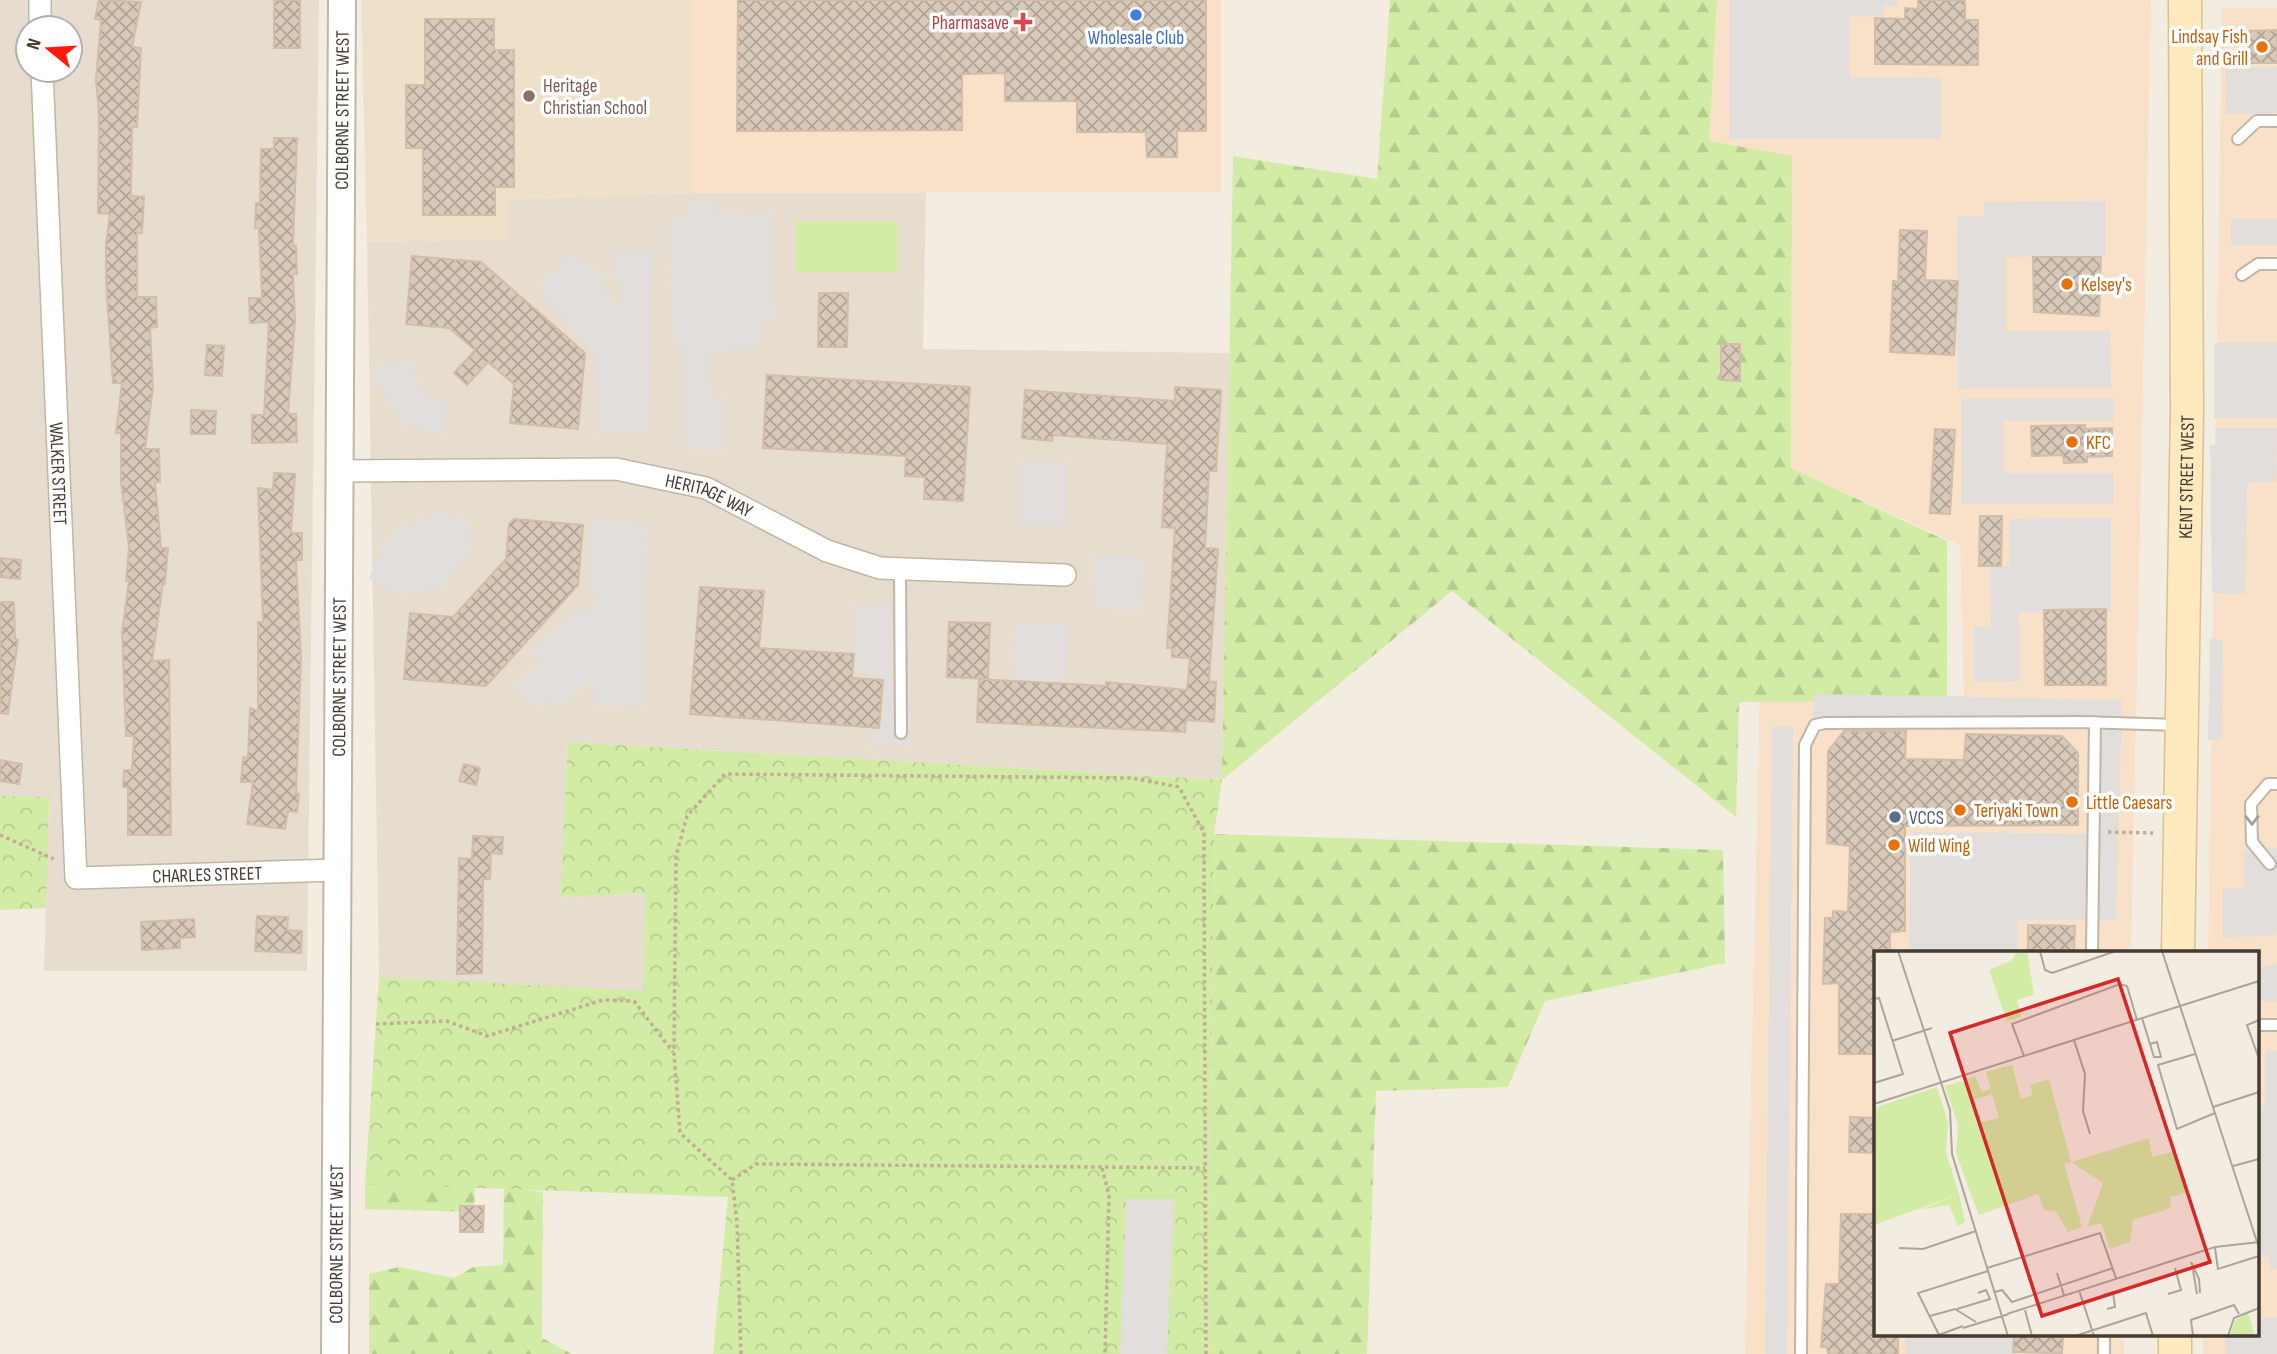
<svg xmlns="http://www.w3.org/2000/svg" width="2277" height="1354" font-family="'Sofia Sans Condensed',sans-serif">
  <defs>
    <pattern id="forest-firs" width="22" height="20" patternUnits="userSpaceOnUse" patternTransform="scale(1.75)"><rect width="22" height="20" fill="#d2eca5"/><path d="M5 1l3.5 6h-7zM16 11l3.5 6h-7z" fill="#b6cb8e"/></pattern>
    <pattern id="park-crowns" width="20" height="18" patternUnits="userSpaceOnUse" patternTransform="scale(1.75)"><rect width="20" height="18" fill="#d2eca5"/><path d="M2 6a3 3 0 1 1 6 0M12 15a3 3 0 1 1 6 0" fill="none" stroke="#b6cb8e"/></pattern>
    <pattern id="building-cross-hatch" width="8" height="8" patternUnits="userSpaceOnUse" patternTransform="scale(1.75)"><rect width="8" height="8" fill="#d8c9b9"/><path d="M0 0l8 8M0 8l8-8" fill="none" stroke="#b1a497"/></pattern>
  </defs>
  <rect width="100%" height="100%" fill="#f3ece1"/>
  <g fill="#e7ddcf" fill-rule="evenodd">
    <path d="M 0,0 L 319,0 L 307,971 L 44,971 L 49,798 L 0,796 ZM 28,28 L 70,28 L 70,70 L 28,70 Z"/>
    <polygon points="694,193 926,193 923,349 1230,353 1222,780 568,742 560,897 646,893 644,992 379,977 367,242 507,239 506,200"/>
  </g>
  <g fill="#f8e0c9">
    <polygon points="694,0 1221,0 1221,192 694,193"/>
    <polygon points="1717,0 2151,0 2131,953 1876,953 1876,1335 2124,1335 2124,1354 1745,1354 1760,692 1964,696 1960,545 1791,468 1792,157 1709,141"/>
    <polygon points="2222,8 2277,8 2277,1354 2203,1354 2203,1335 2258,1335 2258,953 2208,953"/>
  </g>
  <polygon fill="#eee0c9" points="361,0 694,0 694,193 507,200 507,239 367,242"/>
  <rect fill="#d2eca5" x="795" y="221" width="103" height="51"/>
  <g fill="url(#forest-firs)">
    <polygon points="1390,0 1717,0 1709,141 1792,156 1791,468 1947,541 1947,700 1739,702 1736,817 1452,591 1222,780 1233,156 1377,179"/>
    <polygon points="1214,834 1723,850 1725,963 1545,1001 1508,1087 1376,1091 1367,1354 1208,1354"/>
    <polygon points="365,1184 475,1187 474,1212 365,1209"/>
    <polygon points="504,1187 543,1192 542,1338 572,1354 369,1354 369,1274 399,1267 455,1278 473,1267 503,1265"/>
  </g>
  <g fill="url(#park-crowns)">
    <polygon points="568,742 1222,780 1214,834 1208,1354 713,1354 728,1197 365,1184 379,977 644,991 645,893 560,897"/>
    <polygon points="0,796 49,797 46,908 0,910"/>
  </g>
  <g fill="#e2dedb">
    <polygon points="1729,0 1898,0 1898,6 1884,6 1884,16 1850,17 1850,77 1941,78 1941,139 1729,139"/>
    <polygon points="2277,67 2277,113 2226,114 2225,68"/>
    <polygon points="714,199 715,215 772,213 775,319 759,319 760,349 709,351 711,397 723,397 724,449 686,450 682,344 673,344 669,217 689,216 689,200"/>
    <polygon points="2105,201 2105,256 2006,257 2006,331 2110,331 2111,388 1958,389 1957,216 1984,216 1984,202"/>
    <rect x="2231" y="219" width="46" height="26"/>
    <polygon points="612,251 653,251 650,434 596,434 594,354 538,289 570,253 607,279 604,295 622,309 622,279 615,280"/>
    <rect x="2214" y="343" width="63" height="75"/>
    <polygon points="407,359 424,393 447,401 444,434 403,425 371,370"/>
    <polygon points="1961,399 2114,399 2114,421 2003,421 2004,473 2113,473 2113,504 1961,504"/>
    <polygon points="2215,428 2277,428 2276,481 2247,483 2245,594 2212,593 2210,445 2216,445"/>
    <polygon points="1019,461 1067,462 1067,526 1019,525"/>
    <polygon points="438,512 470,523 471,551 441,588 399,594 369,578 382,548 403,527"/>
    <polygon points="2111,518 2111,612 2019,613 2020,681 1974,682 1974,627 1991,627 1990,567 2010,566 2010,519"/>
    <polygon points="589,519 647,523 645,707 594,705 593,677 556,710 546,699 536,708 516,687 541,663 532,651 583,608 598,615 600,595 589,598"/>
    <polygon points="1095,555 1143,557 1142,610 1094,608"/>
    <polygon points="852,605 910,605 911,746 869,746 868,671 853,670"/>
    <polygon points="1015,624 1069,625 1068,684 1014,682"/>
    <polygon points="2210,639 2223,640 2222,740 2208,740"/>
    <polygon points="1814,694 2122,700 2116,920 2018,920 2018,953 1909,953 1911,832 2091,834 2094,727 1813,726"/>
    <polygon points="1772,727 1793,727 1787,1354 1765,1354"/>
    <polygon points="2277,848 2277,931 2274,935 2223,938 2223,889 2244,888 2243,850"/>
    <polygon points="2277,964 2277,1001 2258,1001 2258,967"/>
    <polygon points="2266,1051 2277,1051 2277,1269 2270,1269 2269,1257 2258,1257 2258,1107 2266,1106"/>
    <polygon points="1126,1199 1174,1199 1167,1354 1120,1354"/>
    <polygon points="2277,1317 2277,1354 2226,1354 2226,1335 2258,1335 2258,1318"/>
    <rect x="1906" y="1335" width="109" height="19"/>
  </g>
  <g fill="url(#building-cross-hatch)" stroke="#d1bda8" stroke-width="2">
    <polygon points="99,0 141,2 132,47 141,48 137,127 132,127 131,196 144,197 142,233 137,233 137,297 156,297 157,327 150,328 153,388 145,449 159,449 160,482 155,482 161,548 168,548 165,584 163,583 152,661 169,660 171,835 128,835 128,787 123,787 124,770 132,770 134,736 126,736 122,632 129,581 126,581 129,547 121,482 121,433 116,433 122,383 113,383 106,281 106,244 110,214 98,213 99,115 96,80 101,20 95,19"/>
    <rect x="274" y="0" width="26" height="48"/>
    <polygon points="738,0 1206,0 1206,131 1177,131 1177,157 1147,157 1146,132 1077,132 1077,101 1005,101 1005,73 962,74 962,130 737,131"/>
    <polygon points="1918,0 1965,0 1965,20 1978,20 1978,65 1875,64 1875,18 1905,19 1905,8 1918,9"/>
    <polygon points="425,19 494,19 494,50 514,50 514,187 495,187 495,215 423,215 423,148 406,148 406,85 425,85"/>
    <polygon points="2277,30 2277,63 2248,63 2248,31"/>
    <polygon points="274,138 297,138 293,246 296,246 297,274 293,274 295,321 288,414 296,414 297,442 252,443 252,415 264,415 269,322 250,323 249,298 262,298 259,228 255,228 256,203 260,203 261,149 274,149"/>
    <polygon points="1900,230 1927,231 1925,280 1958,281 1954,355 1890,352 1893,281 1898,282"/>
    <polygon points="412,256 481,262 585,353 578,429 510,423 514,384 488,362 467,385 454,373 475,350 449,328 406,324"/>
    <polygon points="2033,257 2101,257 2099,316 2034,312"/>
    <polygon points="819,293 848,293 847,347 818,347"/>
    <polygon points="1721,344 1740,344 1740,381 1721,380"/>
    <polygon points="207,345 224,346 222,376 205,375"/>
    <polygon points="767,375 970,387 963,501 924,499 925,477 905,476 906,456 763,448"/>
    <polygon points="1175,387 1221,390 1216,471 1209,471 1205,548 1218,549 1209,681 1216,682 1214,722 1186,720 1185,732 977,722 979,679 1106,686 1106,682 1187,690 1190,658 1172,657 1172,648 1167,648 1175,528 1162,527 1167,444 1053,435 1052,441 1022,438 1025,390 1175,401"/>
    <polygon points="191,410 216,411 215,434 191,434"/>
    <polygon points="2085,425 2085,429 2112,428 2112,456 2087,457 2087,462 2064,463 2063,455 2032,456 2031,426"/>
    <polygon points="1935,429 1955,430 1950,514 1930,513"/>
    <polygon points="274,473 295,474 291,533 302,533 302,560 296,560 301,658 296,794 299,794 297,812 288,811 285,829 247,824 253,782 241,782 243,757 248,758 250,708 258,711 258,622 263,622 258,488 273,490"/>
    <polygon points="1980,516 2002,516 2001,566 1979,566"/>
    <polygon points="514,519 583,525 578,585 486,686 404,679 410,613 453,617 506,559 509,524"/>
    <polygon points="0,558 21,560 20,579 0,577"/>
    <polygon points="700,587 764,591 759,648 854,654 852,678 883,680 879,728 690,714"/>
    <polygon points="0,602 14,602 15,639 18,640 8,714 0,713"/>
    <polygon points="2106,609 2106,685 2045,685 2044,610"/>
    <polygon points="949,622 990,623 988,679 947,677"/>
    <polygon points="1844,731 1906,731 1905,759 1964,760 1966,734 2062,736 2078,753 2078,825 1905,826 1905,931 1890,932 1890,953 1876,953 1876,1054 1839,1054 1839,983 1823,984 1825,918 1833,918 1833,911 1848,912 1850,846 1827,843 1828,751"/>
    <polygon points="0,760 22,764 19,784 0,781"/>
    <polygon points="464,764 480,768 476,785 459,781"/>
    <polygon points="473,836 503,837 502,854 491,853 490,879 483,879 482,973 457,974 459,858 472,859"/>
    <polygon points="257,916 288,917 287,930 302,931 301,953 255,951"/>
    <polygon points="194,919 195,937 180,938 180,948 142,950 141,922"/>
    <polygon points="2028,925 2075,926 2074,953 2028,953"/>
    <polygon points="1850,1117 1876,1118 1876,1153 1849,1152"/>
    <polygon points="460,1206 484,1206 483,1232 460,1232"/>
    <polygon points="1841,1214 1876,1214 1876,1335 1898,1335 1898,1354 1828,1354 1827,1347 1821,1347 1826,1284 1839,1284"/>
    <polygon points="2014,1335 2063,1335 2062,1353 2013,1352"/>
  </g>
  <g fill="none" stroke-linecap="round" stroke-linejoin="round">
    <defs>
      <g id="service">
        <polyline points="2238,139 2257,121 2277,121"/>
        <polyline points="2242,275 2258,264 2277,264"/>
        <polyline points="900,569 901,733"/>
        <polyline points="2270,864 2252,842 2251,804 2268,784 2277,784"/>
        <polyline points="2092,953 2095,722"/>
        <polyline points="2258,1025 2277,1025"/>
        <polyline points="1801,1354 1805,745 1815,725 1825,723 2081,722 2178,725"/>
        <polyline points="2104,1354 2104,1335"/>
      </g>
      <g id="minor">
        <polyline points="40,28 40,0"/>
        <path id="s1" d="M 42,70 L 76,878 L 337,870"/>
        <path id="s2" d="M 340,471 L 616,469 L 706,488 L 827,551 L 880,568 L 1065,575"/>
      </g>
      <g id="tertiary">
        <path id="s3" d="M 335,1354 L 342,0"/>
      </g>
      <g id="secondary">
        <path id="s4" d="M 2178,953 L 2187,411 L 2185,0"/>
        <polyline points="2175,1335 2175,1354"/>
      </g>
    </defs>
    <use href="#service" stroke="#c1b6a6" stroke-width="14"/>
    <use href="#minor" stroke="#c1b6a6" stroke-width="24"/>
    <use href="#tertiary" stroke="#c1b6a6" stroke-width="30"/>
    <use href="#secondary" stroke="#dac08d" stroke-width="35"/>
    <g stroke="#c2ad93" stroke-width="3.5" stroke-dasharray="3.5 3.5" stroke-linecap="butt">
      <polyline points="2108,832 2153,833"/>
      <polyline points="0,835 54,859"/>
      <polyline points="376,1024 447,1021 487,1036 603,1000 634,1001 673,1052"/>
      <polyline points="1102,1168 1109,1195 1105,1354"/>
      <polyline points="732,1180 756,1164 1205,1168"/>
      <polyline points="741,1354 737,1222 732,1180 680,1133 674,1053 676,856 687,816 725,774 1132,778 1179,787 1204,833 1206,1354"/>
    </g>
    <use href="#service" stroke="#fff" stroke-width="10"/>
    <use href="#minor" stroke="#fff" stroke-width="21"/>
    <use href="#tertiary" stroke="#fff" stroke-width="26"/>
    <use href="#secondary" stroke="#ffeabf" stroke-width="32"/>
  </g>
  <defs><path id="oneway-chevron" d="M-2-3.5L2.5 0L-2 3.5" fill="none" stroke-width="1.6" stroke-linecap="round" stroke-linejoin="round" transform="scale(1.75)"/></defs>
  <use stroke="#a29d98" href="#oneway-chevron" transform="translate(2252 820) rotate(90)"/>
  <circle fill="#3f7fe0" stroke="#fff" stroke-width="2.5" cx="1136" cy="15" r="7"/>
  <path fill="#e0444e" stroke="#fff" stroke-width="2.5" d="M1019.5 11.5h7v7h7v7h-7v7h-7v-7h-7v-7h7z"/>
  <g fill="#e8710a" stroke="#fff" stroke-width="2.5">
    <circle cx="2262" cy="47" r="7"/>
    <circle cx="2067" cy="284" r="7"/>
    <circle cx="2072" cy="442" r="7"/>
    <circle cx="2072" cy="802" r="7"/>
    <circle cx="1960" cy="810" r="7"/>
    <circle cx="1894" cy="845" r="7"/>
  </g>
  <circle fill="#8d6e63" stroke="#fff" stroke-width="2.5" cx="529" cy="96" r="7"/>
  <circle fill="#5c6f8a" stroke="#fff" stroke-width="2.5" cx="1895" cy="817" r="7"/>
  <g text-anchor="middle" stroke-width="7" stroke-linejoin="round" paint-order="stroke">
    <g font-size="19" fill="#be3a42" stroke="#fff" text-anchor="end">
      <text x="1009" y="29">Pharmasave</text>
    </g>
    <g font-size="19" fill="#c56008" stroke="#fff" text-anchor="start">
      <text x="2248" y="43" text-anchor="end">Lindsay Fish<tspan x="2248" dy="22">and Grill</tspan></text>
      <text x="2081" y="291">Kelsey's</text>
      <text x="2086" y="449">KFC</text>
      <text x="2086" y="809">Little Caesars</text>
      <text x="1974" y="817">Teriyaki Town</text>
      <text x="1908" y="852">Wild Wing</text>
    </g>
    <g font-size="19" fill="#366cbe" stroke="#fff">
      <text x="1136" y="44">Wholesale Club</text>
    </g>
    <g font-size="19" fill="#785e54" stroke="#fff" text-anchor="start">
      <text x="543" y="92">Heritage<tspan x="543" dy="22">Christian School</tspan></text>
    </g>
    <g font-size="19" fill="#443b32" stroke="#fff">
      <text dy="7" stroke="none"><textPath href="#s3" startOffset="1244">COLBORNE STREET WEST</textPath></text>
      <text dy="7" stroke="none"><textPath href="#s1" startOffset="404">WALKER STREET</textPath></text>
      <text dy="7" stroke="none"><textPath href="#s4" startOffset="476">KENT STREET WEST</textPath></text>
      <text dy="7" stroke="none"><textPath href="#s2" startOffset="373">HERITAGE WAY</textPath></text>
      <text dy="7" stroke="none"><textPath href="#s3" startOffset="677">COLBORNE STREET WEST</textPath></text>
      <text dy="7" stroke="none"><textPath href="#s1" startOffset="940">CHARLES STREET</textPath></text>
      <text dy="7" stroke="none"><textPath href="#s3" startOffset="110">COLBORNE STREET WEST</textPath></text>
    </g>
    <g font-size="19" fill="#4e5e75" stroke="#fff" text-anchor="start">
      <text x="1909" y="824">VCCS</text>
    </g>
  </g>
  <g transform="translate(1874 951)">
    <rect width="385" height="385" fill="#f3ece1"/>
    <path d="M 101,125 L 108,141 L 117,138 L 118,143 L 100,149 L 103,172 L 99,173 L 88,130 ZM 275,187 L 278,206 L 301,200 L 315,241 L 296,246 L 297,257 L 259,269 L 256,291 L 236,298 L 227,272 L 213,276 L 229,232 L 197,211 ZM 190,212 L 208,276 L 194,281 L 182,260 L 170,259 L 164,243 L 105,264 L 96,241 ZM 85,243 L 91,271 L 84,275 L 75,254 L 46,259 Z" fill="#d2eca5"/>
    <path d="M 143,0 L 153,0 L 160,44 L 143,49 L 147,66 L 133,70 L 115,19 L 138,9 ZM 138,114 L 147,148 L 159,144 L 156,134 L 175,128 L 197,211 L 96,241 L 82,202 L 84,174 L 71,135 L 88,130 L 99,173 L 125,167 L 112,121 ZM 63,136 L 74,172 L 72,201 L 85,243 L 0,274 L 0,157 ZM 374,362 L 381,385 L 356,385 L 361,369 Z" fill="#d2eca5"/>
    <path fill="none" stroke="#ada59b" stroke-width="2" d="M 24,0 L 76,159 L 78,203 L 134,385M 166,0 L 171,19 L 178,22 L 242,0M 288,0 L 385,297M 0,48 L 5,47 L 29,123 L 0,132M 306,55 L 385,30M 268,67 L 280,106 L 287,106 L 283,91 L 276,93M 385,69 L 373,74 L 385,108M 200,89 L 211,123 L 209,160 L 216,183M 18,90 L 58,77M 321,103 L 284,114 L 303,178 L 341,162M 150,105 L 138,73 L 246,33 L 253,35 L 263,69M 0,153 L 306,55M 339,156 L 385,141M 359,215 L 385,208M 25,297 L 49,298 L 102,280M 341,297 L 344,318 L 385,305M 317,311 L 325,328 L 326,342M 113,317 L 226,282 L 242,327M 319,319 L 323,343M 183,322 L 190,344M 205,339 L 220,385M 121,341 L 128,339 L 138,351 L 239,317M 294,343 L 307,339 L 301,317M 229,344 L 239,341 L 241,356 L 233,358M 83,358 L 116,348 L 112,339 L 104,342M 151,359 L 158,385M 133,363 L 341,296 L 385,291M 56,365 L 81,358 L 102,371M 89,377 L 135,363M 65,384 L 44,342 L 114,320M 62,385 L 89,375M 201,385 L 272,362 L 279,385M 319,385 L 317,369 L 360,354 L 365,363M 354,385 L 360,367 L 385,357"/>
    <path fill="#d62828" fill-opacity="0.15" stroke="#d62828" stroke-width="3.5" d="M 244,28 L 336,311 L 168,365 L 76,82 Z"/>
    <rect width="385" height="385" fill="none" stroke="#443b32" stroke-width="3.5"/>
  </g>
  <g transform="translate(49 49) rotate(288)"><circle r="33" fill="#ffffff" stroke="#b4b1ad" stroke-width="2"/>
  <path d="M0-5L12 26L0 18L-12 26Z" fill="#ff1b0c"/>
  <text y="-10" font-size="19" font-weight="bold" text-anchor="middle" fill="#443b32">N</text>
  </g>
</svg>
